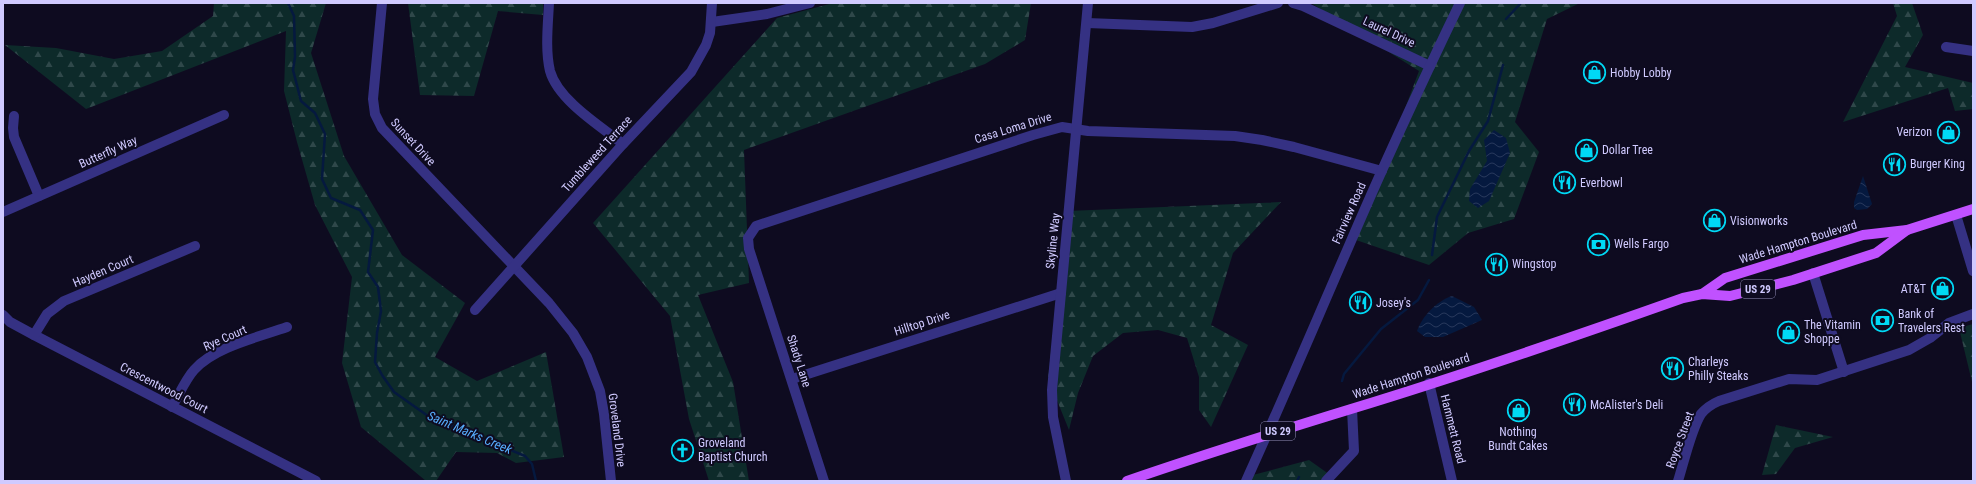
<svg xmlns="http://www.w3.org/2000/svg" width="1976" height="484" font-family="'Roboto Condensed',sans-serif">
  <defs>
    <pattern id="forest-firs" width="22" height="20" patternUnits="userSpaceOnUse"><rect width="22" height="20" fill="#0d2a2a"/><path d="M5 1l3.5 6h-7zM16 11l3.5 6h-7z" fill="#2f484a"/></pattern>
    <pattern id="water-waves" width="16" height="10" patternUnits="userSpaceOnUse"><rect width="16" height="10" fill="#05193f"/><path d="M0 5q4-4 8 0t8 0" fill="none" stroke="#28395c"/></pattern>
  </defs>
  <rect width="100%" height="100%" fill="#0e0b20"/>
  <g fill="url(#forest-firs)">
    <polygon points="214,3 326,3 311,53 344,156 402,255 465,303 435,357 477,381 546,352 564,457 516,463 497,453 456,452 436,481 426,481 361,427 342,363 352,277 315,205 297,142 284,91 286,31 86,109 5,45 56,48 114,59 162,51 213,16"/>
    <polygon points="408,3 543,3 543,15 498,11 474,96 420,95"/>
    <polygon points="833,3 1031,3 1025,40 985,64 744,150 749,283 698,295 733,382 749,481 709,481 689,419 670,316 593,223 777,18"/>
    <polygon points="1311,3 1580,3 1547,19 1515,122 1539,152 1514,219 1468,233 1429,265 1356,240 1419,71"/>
    <polygon points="1893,3 1912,3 1923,35 1905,67 1973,83 1973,109 1955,111 1948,88 1843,122 1897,16"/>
    <polygon points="1281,202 1233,253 1211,325 1248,345 1211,427 1199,410 1199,377 1187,338 1158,330 1123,333 1093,356 1078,393 1069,430 1048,378 1068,211"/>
    <polygon points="1973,324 1973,386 1959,328"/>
    <polygon points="1776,425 1833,437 1795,448 1776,474 1762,475"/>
    <polygon points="1309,460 1333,477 1331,481 1251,481 1253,475"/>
  </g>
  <g fill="url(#water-waves)">
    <polygon points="1494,130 1506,138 1510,153 1489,201 1478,208 1469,201 1470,189 1487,161 1484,140"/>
    <polygon points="1863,176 1872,204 1867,209 1857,210 1854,208 1854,202"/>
    <path d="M 1452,296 L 1474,307 L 1482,320 L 1443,337 L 1425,337 L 1417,331 C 1422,316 1437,301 1452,296 Z"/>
  </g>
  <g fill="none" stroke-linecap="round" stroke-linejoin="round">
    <g stroke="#05193f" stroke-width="2.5">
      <polyline points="288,3 294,16 295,57 293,70 301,101 315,113 325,134 322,179 331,198 360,210 373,230 368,272 378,287 381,311 377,333 375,362 382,375 394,392 428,416 525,456 532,464 536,481"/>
      <polyline points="1506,19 1521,3"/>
      <polyline points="1432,255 1437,217 1469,151 1488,121 1503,65"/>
      <polyline points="1342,381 1344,374 1381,329 1418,300 1429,280"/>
      <polyline points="1297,481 1299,477"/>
    </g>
    <g stroke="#353183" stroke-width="10">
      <polyline points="382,3 373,99 375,114 382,128 549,303 573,333 587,357 600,391 604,414 611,481"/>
      <path d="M 549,3 C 548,24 545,50 550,71 C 558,100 600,126 623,144"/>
      <polyline points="1293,3 1303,6 1430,66"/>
      <polyline points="712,22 767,14 810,3"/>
      <polyline points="1087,23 1192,27 1213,23 1278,3"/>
      <polyline points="1946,47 1973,51"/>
      <polyline points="14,116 13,128 14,137 39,196"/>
      <polyline points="3,212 224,115"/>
      <polyline points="1956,215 1973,271"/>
      <polyline points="1813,273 1844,372"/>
      <polyline points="475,310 623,144 691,72 706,45 710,33 712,3"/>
      <polyline points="3,315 10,322 34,335 316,481"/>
      <polyline points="34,335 47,314 64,301 195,246"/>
      <polyline points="792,379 1061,293"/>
      <polyline points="1429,383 1452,481"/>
      <path d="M 172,407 C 179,395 185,380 194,370 C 214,347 259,337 287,327"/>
      <polyline points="824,481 749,249 748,238 756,226 1033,135 1062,127 1088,131 1235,136 1262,140 1294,147 1382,171"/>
      <polyline points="1066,481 1053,417 1052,390 1088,3"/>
      <path d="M 1246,481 C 1281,404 1314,326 1348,248 C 1383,166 1421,84 1460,3"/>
      <polyline points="1326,481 1354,451 1352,409"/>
      <path d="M 1678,481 C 1684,462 1691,430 1701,414 C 1706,408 1712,404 1719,401 L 1789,379 L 1817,380 L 1909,350 L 1930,338 L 1949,323 L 1973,314"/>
    </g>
    <g stroke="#c051ff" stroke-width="10">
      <polyline points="1702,294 1725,278 1863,235 1907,230 1973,209"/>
      <path d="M 1127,481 C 1202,455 1276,432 1351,409 C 1463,375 1573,337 1683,298 L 1702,294 L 1730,296 L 1793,280 L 1876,253 L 1907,230"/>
    </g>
  </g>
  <defs>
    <symbol id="shop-ring" viewBox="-11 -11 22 22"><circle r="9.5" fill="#0e0b20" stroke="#00d9f5" stroke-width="1.5"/><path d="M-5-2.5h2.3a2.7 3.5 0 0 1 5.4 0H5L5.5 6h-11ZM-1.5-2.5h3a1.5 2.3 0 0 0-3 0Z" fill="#00d9f5"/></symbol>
    <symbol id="restaurant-ring" viewBox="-11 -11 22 22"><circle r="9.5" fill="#0e0b20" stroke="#00d9f5" stroke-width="1.5"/><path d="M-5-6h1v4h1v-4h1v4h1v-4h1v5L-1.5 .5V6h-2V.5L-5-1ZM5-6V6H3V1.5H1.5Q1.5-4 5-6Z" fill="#00d9f5"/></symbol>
    <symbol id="bank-ring" viewBox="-11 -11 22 22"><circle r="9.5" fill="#0e0b20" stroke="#00d9f5" stroke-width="1.5"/><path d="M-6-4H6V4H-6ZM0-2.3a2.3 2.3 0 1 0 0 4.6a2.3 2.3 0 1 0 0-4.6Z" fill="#00d9f5"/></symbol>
    <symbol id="church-ring" viewBox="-11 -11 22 22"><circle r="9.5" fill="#0e0b20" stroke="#00d9f5" stroke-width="1.5"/><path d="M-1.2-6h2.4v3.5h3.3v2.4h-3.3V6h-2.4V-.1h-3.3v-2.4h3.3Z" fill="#00d9f5"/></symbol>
  </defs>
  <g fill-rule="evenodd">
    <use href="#shop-ring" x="1582" y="60" width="25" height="25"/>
    <use href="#shop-ring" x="1936" y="120" width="25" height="25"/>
    <use href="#shop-ring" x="1574" y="138" width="25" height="25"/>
    <use href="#restaurant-ring" x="1882" y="152" width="25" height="25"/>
    <use href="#restaurant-ring" x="1552" y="170" width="25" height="25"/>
    <use href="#shop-ring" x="1702" y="208" width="25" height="25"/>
    <use href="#bank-ring" x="1586" y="232" width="25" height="25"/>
    <use href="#restaurant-ring" x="1484" y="252" width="25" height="25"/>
    <use href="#shop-ring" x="1930" y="276" width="25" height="25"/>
    <use href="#restaurant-ring" x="1348" y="290" width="25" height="25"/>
    <use href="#bank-ring" x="1870" y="308" width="25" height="25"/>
    <use href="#shop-ring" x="1776" y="320" width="25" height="25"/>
    <use href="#restaurant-ring" x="1660" y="356" width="25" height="25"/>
    <use href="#restaurant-ring" x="1562" y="392" width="25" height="25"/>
    <use href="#shop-ring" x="1506" y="398" width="25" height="25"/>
    <use href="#church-ring" x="670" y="438" width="25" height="25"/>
  </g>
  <g text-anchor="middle" stroke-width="4" stroke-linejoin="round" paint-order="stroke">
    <g fill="#0e0b20" stroke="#9691bc" stroke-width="1">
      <rect x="1741" y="280" width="34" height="18" rx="3"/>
      <rect x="1261" y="422" width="34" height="18" rx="3"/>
    </g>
    <g font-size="11" font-weight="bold" fill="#d0caff">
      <text x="1758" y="293">US 29</text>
      <text x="1278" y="435">US 29</text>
    </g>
    <g font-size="12" fill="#d0caff" stroke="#0e0b20">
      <text transform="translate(1389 32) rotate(25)" y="4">Laurel Drive</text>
      <text transform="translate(1013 128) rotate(-17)" y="4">Casa Loma Drive</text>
      <text transform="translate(413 142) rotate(47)" y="4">Sunset Drive</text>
      <text transform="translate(108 152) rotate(-24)" y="4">Butterfly Way</text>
      <text transform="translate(597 154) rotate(-48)" y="4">Tumbleweed Terrace</text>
      <text transform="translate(1349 213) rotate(-66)" y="4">Fairview Road</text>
      <text transform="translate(1053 241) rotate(-84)" y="4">Skyline Way</text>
      <text transform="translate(1798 242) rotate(-17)" y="4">Wade Hampton Boulevard</text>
      <text transform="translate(103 271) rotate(-23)" y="4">Hayden Court</text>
      <text transform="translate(922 323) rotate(-18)" y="4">Hilltop Drive</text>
      <text transform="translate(225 338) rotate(-24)" y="4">Rye Court</text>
      <text transform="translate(799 361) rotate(72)" y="4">Shady Lane</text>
      <text transform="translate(1411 376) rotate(-18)" y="4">Wade Hampton Boulevard</text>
      <text transform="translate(164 388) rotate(27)" y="4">Crescentwood Court</text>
      <text transform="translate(1453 429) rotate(76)" y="4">Hammett Road</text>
      <text transform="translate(617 430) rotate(83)" y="4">Groveland Drive</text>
      <text transform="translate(1680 440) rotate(-70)" y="4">Royce Street</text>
    </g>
    <g font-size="12" fill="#d0caff" stroke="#0e0b20" text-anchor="start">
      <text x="1610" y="77">Hobby Lobby</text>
      <text x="1932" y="136" text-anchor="end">Verizon</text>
      <text x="1602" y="154">Dollar Tree</text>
      <text x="1910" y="168">Burger King</text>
      <text x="1580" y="187">Everbowl</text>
      <text x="1730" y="225">Visionworks</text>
      <text x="1614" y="248">Wells Fargo</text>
      <text x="1512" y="268">Wingstop</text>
      <text x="1926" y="293" text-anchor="end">AT&amp;T</text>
      <text x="1376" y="307">Josey's</text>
      <text x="1898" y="318">Bank of<tspan x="1898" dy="14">Travelers Rest</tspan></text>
      <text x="1804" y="329">The Vitamin<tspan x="1804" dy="14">Shoppe</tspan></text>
      <text x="1688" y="366">Charleys<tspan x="1688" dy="14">Philly Steaks</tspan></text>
      <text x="1590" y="409">McAlister's Deli</text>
      <text x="1518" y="436" text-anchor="middle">Nothing<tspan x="1518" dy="14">Bundt Cakes</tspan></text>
      <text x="698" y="447">Groveland<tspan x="698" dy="14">Baptist Church</tspan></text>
    </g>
    <g font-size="13" font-style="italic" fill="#58afff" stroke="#0e0b20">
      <text transform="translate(470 432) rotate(23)" y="5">Saint Marks Creek</text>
    </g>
  </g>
  <rect width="1976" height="484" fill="none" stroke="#d0caff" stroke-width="8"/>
</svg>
